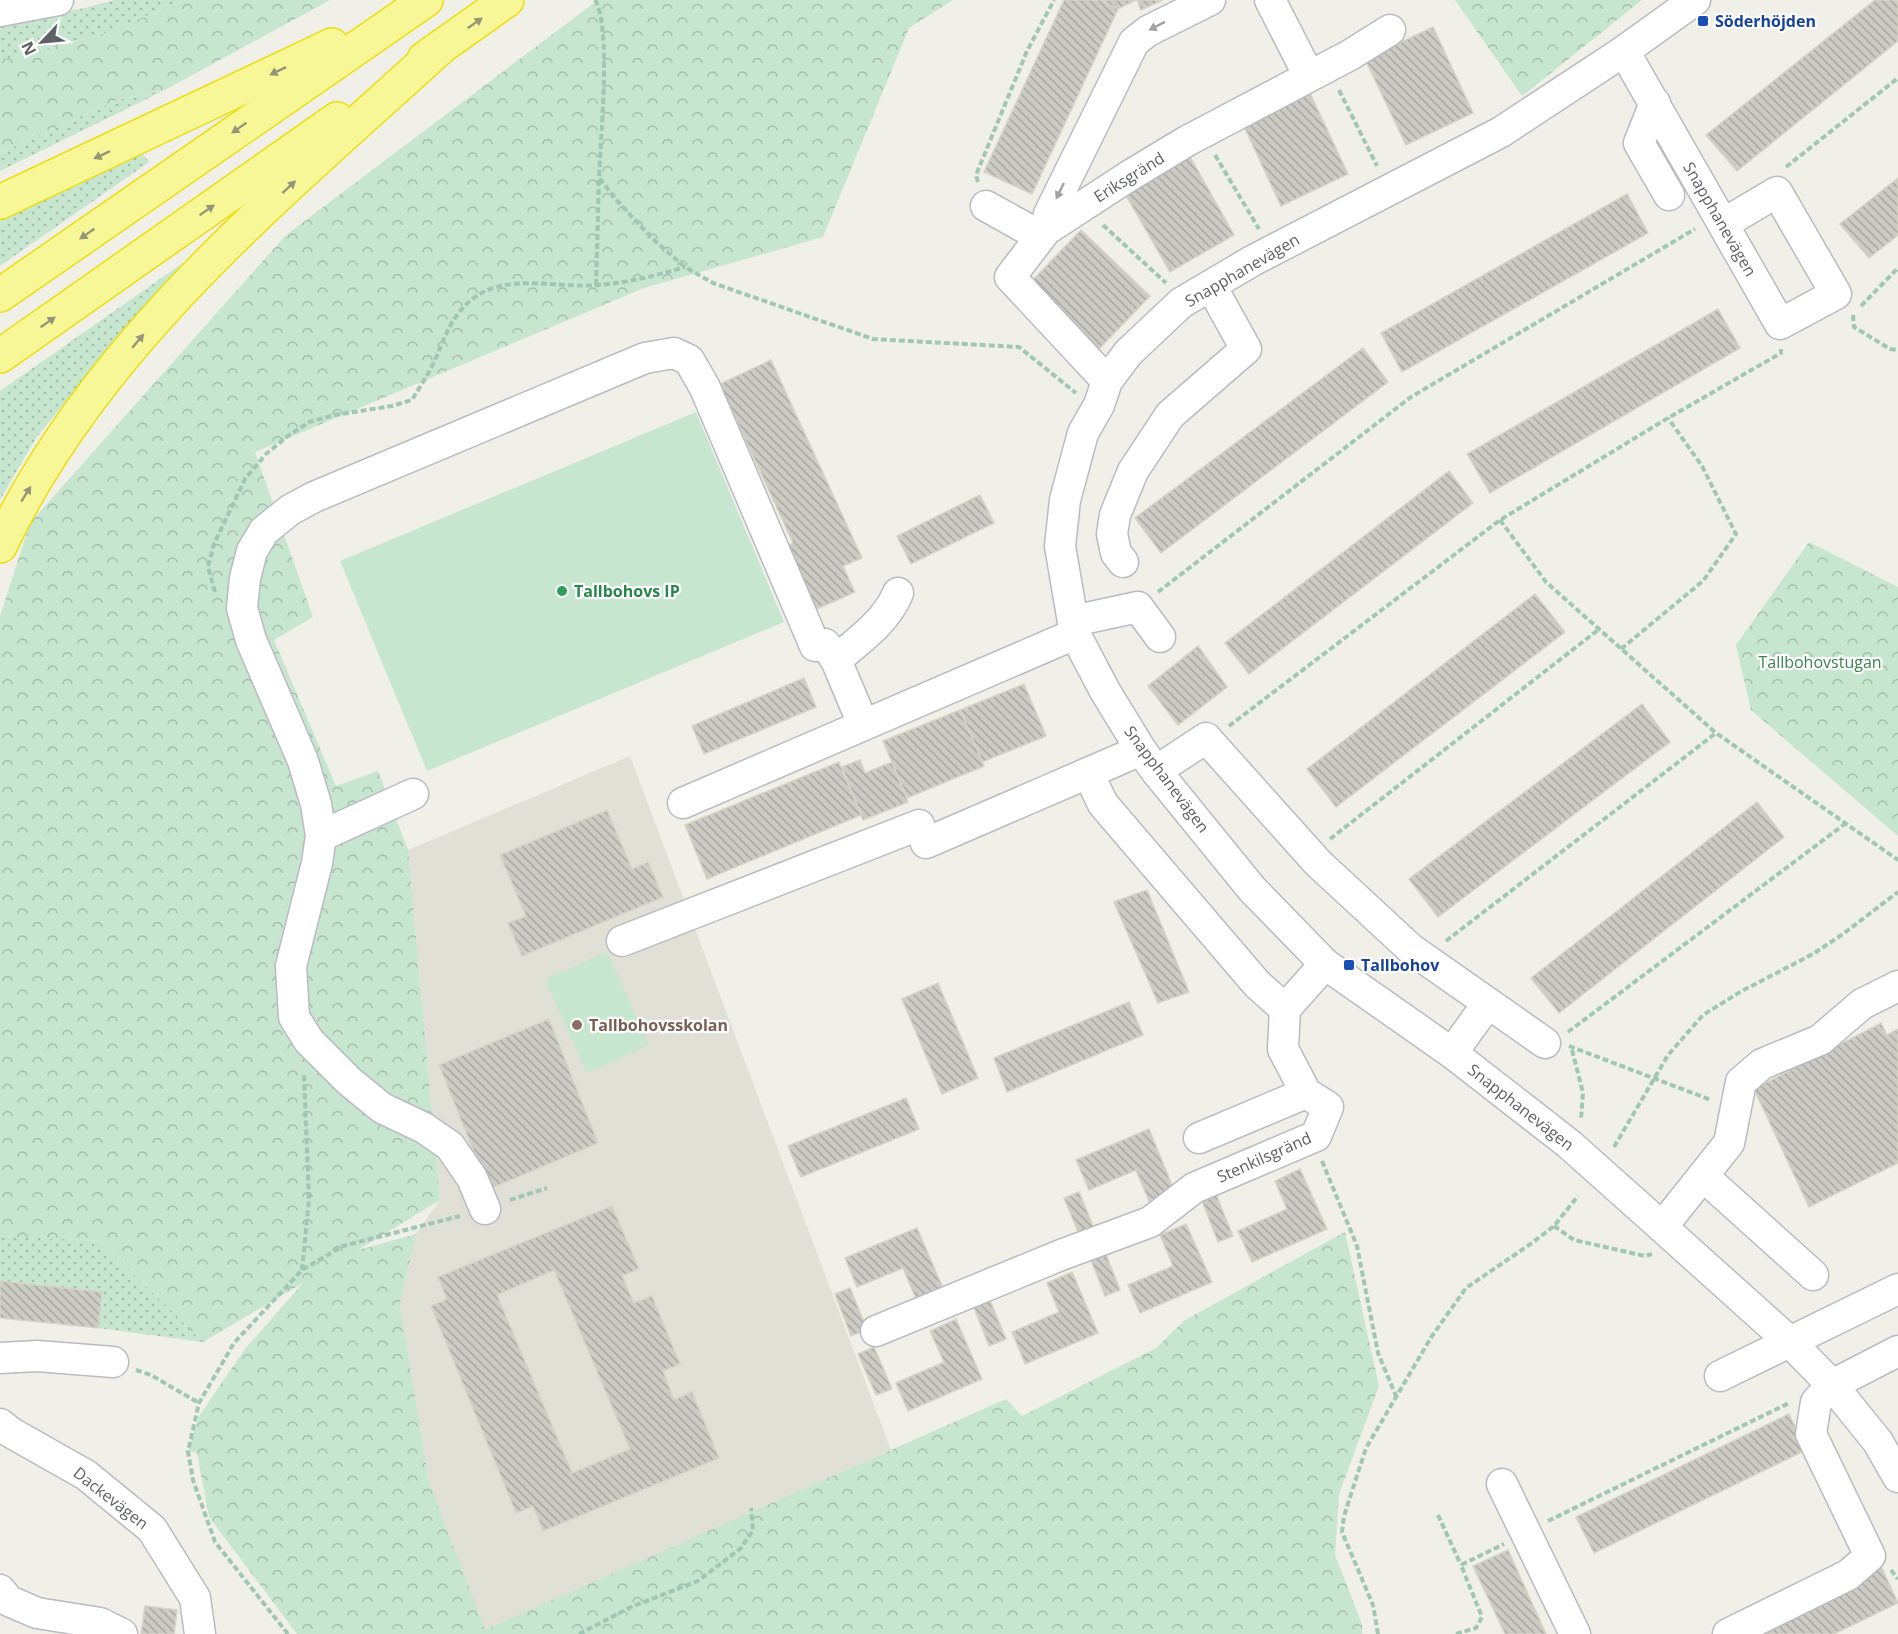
<svg xmlns="http://www.w3.org/2000/svg" width="1898" height="1634" font-family="'Open Sans',sans-serif">
  <defs>
    <pattern id="grass-dots" width="8" height="8" patternUnits="userSpaceOnUse" patternTransform="scale(1.5)"><rect width="8" height="8" fill="#c7e6cf"/><path d="M2 2h.1M6 6h.1" fill="none" stroke="#a5beac" stroke-width="1.8" stroke-linecap="round"/></pattern>
    <pattern id="forest-crowns" width="20" height="18" patternUnits="userSpaceOnUse" patternTransform="scale(1.5)"><rect width="20" height="18" fill="#c7e6cf"/><path d="M2 6a3 3 0 1 1 6 0M12 15a3 3 0 1 1 6 0" fill="none" stroke="#a5beac"/></pattern>
    <pattern id="building-back-hatch" width="6" height="6" patternUnits="userSpaceOnUse" patternTransform="scale(1.5)"><rect width="6" height="6" fill="#cccbc4"/><path d="M-1 5l2 2M0 0l6 6M5-1l2 2" fill="none" stroke="#a9a8a3"/></pattern>
  </defs>
  <rect width="100%" height="100%" fill="#f0f0e8"/>
  <polygon fill="#e0e0d6" points="630,756 891,1450 485,1631 429,1482 400,1304 416,1234 440,1200 408,850"/>
  <g fill="url(#grass-dots)">
    <polygon points="114,0 186,0 100,35 0,60 0,23 85,8"/>
    <polygon points="165,90 0,171 0,153 117,100"/>
    <polygon points="140,151 149,162 0,266 0,217"/>
    <polygon points="190,258 120,336 36,438 0,500 0,391"/>
    <polygon points="0,1236 100,1241 203,1342 98,1328 102,1293 0,1281"/>
  </g>
  <g fill="url(#forest-crowns)">
    <polygon points="186,0 330,0 165,90 117,100 0,153 0,60 100,35"/>
    <polygon points="598,0 953,0 909,28 823,237 644,288 255,452 313,617 274,640 336,786 378,771 408,850 440,1200 358,1250 416,1234 400,1304 429,1482 485,1630 1006,1399 1022,1416 1156,1348 1185,1320 1345,1232 1379,1386 1339,1494 1335,1555 1362,1624 1362,1634 297,1634 209,1517 197,1453 188,1451 199,1416 245,1349 303,1283 203,1342 100,1241 0,1236 0,616 30,523 286,235"/>
    <polygon points="1455,0 1642,0 1522,96"/>
    <polygon points="1809,542 1898,587 1898,836 1751,710 1736,645"/>
  </g>
  <g fill="#c7e6cf">
    <polygon points="696,412 784,622 427,771 340,561"/>
    <polygon points="607,952 649,1045 587,1073 545,979"/>
  </g>
  <g fill="url(#building-back-hatch)" stroke="#d5d4c7" stroke-width="1.5" fill-rule="evenodd">
    <polygon points="1064,0 1100,0 1118,9 1032,194 984,172"/>
    <polygon points="1100,0 1136,0 1118,9"/>
    <polygon points="1137,0 1163,0 1141,10"/>
    <polygon points="1875,0 1898,0 1898,41 1737,171 1706,135"/>
    <polygon points="1433,27 1473,113 1406,145 1365,59"/>
    <polygon points="1308,89 1348,174 1281,206 1241,120"/>
    <polygon points="1188,153 1234,235 1170,272 1123,190"/>
    <polygon points="1898,178 1898,235 1869,258 1840,224"/>
    <polygon points="1627,194 1648,233 1402,372 1381,333"/>
    <polygon points="1081,230 1150,296 1098,350 1030,283"/>
    <polygon points="1718,309 1740,348 1490,493 1467,454"/>
    <polygon points="1363,348 1388,382 1161,553 1135,518"/>
    <polygon points="771,360 862,558 843,566 855,592 810,612 781,549 793,543 720,384"/>
    <polygon points="1449,471 1473,503 1249,674 1225,643"/>
    <polygon points="980,495 994,523 911,564 897,536"/>
    <polygon points="1535,594 1565,632 1336,807 1307,769"/>
    <polygon points="1198,646 1227,687 1178,725 1148,686"/>
    <polygon points="804,678 816,707 704,754 692,726"/>
    <polygon points="1024,684 1046,736 982,762 960,710"/>
    <polygon points="1642,704 1670,742 1438,917 1409,879"/>
    <polygon points="960,710 984,766 907,798 883,741"/>
    <polygon points="860,760 865,773 892,762 908,802 863,820 842,767"/>
    <polygon points="839,762 861,815 707,879 685,825"/>
    <polygon points="1757,802 1784,837 1559,1013 1531,978"/>
    <polygon points="607,810 632,869 648,862 663,897 522,956 508,923 526,916 500,855"/>
    <polygon points="1147,890 1189,992 1158,1003 1114,902"/>
    <polygon points="938,983 978,1078 942,1094 902,999"/>
    <polygon points="1129,1002 1143,1035 1007,1092 994,1058"/>
    <polygon points="549,1019 598,1143 489,1189 439,1065"/>
    <polygon points="1881,1023 1887,1035 1898,1029 1898,1163 1809,1207 1754,1089"/>
    <polygon points="906,1098 919,1129 801,1177 788,1146"/>
    <polygon points="1149,1129 1174,1190 1149,1201 1136,1170 1089,1190 1076,1160"/>
    <polygon points="1300,1169 1327,1229 1252,1262 1238,1231 1287,1209 1275,1181"/>
    <polygon points="1213,1187 1233,1236 1218,1242 1199,1193"/>
    <polygon points="1079,1192 1096,1233 1081,1239 1064,1198"/>
    <path d="M 612,1206 L 639,1269 L 622,1276 L 634,1303 L 652,1296 L 680,1364 L 663,1371 L 674,1400 L 692,1392 L 719,1458 L 543,1531 L 533,1506 L 516,1513 L 431,1306 L 447,1299 L 438,1277 ZM 554,1270 L 630,1449 L 572,1473 L 497,1295 Z"/>
    <polygon points="1186,1224 1212,1282 1140,1313 1128,1285 1173,1266 1160,1235"/>
    <polygon points="917,1228 943,1288 916,1299 903,1268 857,1287 845,1258"/>
    <polygon points="1104,1249 1120,1290 1105,1296 1089,1255"/>
    <polygon points="1072,1272 1098,1333 1025,1364 1012,1332 1059,1312 1047,1283"/>
    <polygon points="0,1281 102,1292 98,1328 0,1318"/>
    <polygon points="850,1288 867,1329 851,1336 835,1294"/>
    <polygon points="989,1298 1006,1339 989,1346 973,1305"/>
    <polygon points="956,1319 982,1379 908,1411 896,1383 944,1362 930,1331"/>
    <polygon points="874,1347 892,1389 876,1395 858,1354"/>
    <polygon points="1789,1414 1806,1450 1594,1553 1576,1517"/>
    <polygon points="1508,1550 1546,1634 1505,1634 1473,1566"/>
    <polygon points="1881,1566 1898,1603 1834,1634 1742,1634"/>
    <polygon points="145,1606 177,1610 174,1634 141,1634"/>
  </g>
  <g fill="none" stroke-linecap="round" stroke-linejoin="round">
    <defs>
      <g id="minor">
        <polyline points="1270,0 1309,76"/>
        <polyline points="1695,0 1624,51 1501,132 1252,261 1181,303 1128,353 1107,381 1099,405 1083,433 1065,500 1060,546 1075,634 1105,691 1141,750 1156,771 1252,889 1325,964 1452,1053 1569,1144 1662,1227 1790,1342 1832,1385 1878,1442 1898,1477"/>
        <polyline points="0,11 58,0"/>
        <polyline points="1624,51 1780,324 1836,294 1777,192 1723,224"/>
        <polyline points="1655,103 1639,143 1669,195"/>
        <polyline points="986,206 1031,231 1046,230 1049,214 1134,42 1148,31 1210,0"/>
        <polyline points="1107,381 1010,277 1046,230 1129,176 1187,141 1350,55 1390,30"/>
        <polyline points="1123,562 1116,553 1112,534 1115,515 1133,471 1170,415 1246,349 1211,286"/>
        <polyline points="1073,621 1138,607 1160,637"/>
        <path d="M 836,660 C 859,640 886,622 898,593"/>
        <polyline points="1156,771 1206,738 1318,863 1411,949 1488,1003"/>
        <polyline points="1088,773 1141,750"/>
        <polyline points="683,803 1075,634"/>
        <polyline points="321,836 413,794"/>
        <polyline points="622,941 919,825 926,843 1088,773 1103,804 1257,984 1285,1009"/>
        <polyline points="1452,1053 1488,1003 1545,1043"/>
        <polyline points="1199,1138 1306,1093"/>
        <polyline points="1703,1176 1813,1275"/>
        <polyline points="485,1209 472,1178 450,1146 424,1128 382,1108 349,1081 309,1041 294,1017 291,966 317,863 321,836 316,804 303,761 251,640 242,608 245,578 252,551 264,531 290,510 314,497 645,358 674,353 689,360 705,388 815,646 825,644 836,660 863,724"/>
        <polyline points="1662,1227 1729,1143 1741,1082 1762,1064 1820,1040 1862,1004 1898,986"/>
        <polyline points="876,1331 1061,1255 1150,1222 1194,1188 1316,1136 1328,1107 1306,1093 1283,1049 1285,1009 1325,964"/>
        <polyline points="0,1358 37,1356 113,1362"/>
        <polyline points="1720,1376 1898,1289"/>
        <polyline points="0,1424 10,1432 86,1475 152,1529 195,1598 200,1634"/>
        <polyline points="1502,1484 1575,1634"/>
        <polyline points="0,1590 9,1601 37,1613 100,1623 122,1634"/>
        <polyline points="1728,1634 1848,1575 1870,1556 1811,1434 1816,1402 1832,1385 1898,1351"/>
      </g>
      <g id="highway">
        <polyline points="424,59 507,0"/>
        <polyline points="0,202 332,45"/>
        <polyline points="0,295 426,0"/>
        <polyline points="0,356 337,119"/>
        <path d="M 0,546 C 96,342 280,195 442,46"/>
      </g>
    </defs>
    <use href="#minor" stroke="#babbc1" stroke-width="33"/>
    <use href="#highway" stroke="#ecde0d" stroke-width="36"/>
    <g stroke="#a0c6b4" stroke-width="4" stroke-dasharray="6 3" stroke-linecap="butt">
      <path d="M 595,0 C 612,27 600,142 599,178 L 621,205 L 653,239 L 685,267 L 713,283 L 873,339 L 1019,347 L 1076,393"/>
      <polyline points="1339,90 1377,166"/>
      <polyline points="1215,155 1259,229"/>
      <polyline points="1786,167 1898,78"/>
      <polyline points="978,182 976,175 1027,51 1054,0"/>
      <polyline points="1103,225 1166,283"/>
      <polyline points="596,285 599,179"/>
      <polyline points="1861,306 1898,268"/>
      <polyline points="1853,315 1854,327 1890,349 1898,350"/>
      <polyline points="1500,520 1546,582 1716,733 1898,860"/>
      <path d="M 215,592 L 208,567 L 214,544 L 245,479 L 266,454 L 288,436 L 309,422 L 335,415 L 392,406 L 412,400 C 419,388 427,377 433,364 C 445,340 448,320 470,301 C 504,271 558,289 599,285 C 630,282 655,276 685,267"/>
      <polyline points="1158,592 1411,397 1695,229"/>
      <polyline points="1621,649 1703,581 1736,534 1702,466 1668,418"/>
      <polyline points="1229,726 1500,520 1668,418 1781,353 1781,349"/>
      <polyline points="1330,839 1598,630"/>
      <polyline points="1446,941 1716,733"/>
      <polyline points="1568,1032 1846,823"/>
      <polyline points="1569,1046 1711,1100"/>
      <polyline points="1572,1050 1583,1093 1581,1119"/>
      <polyline points="1614,1147 1668,1055 1703,1015 1740,992 1813,954 1843,934 1898,892"/>
      <polyline points="1322,1161 1357,1246 1378,1353 1396,1396"/>
      <polyline points="510,1200 547,1188"/>
      <polyline points="1554,1226 1574,1240 1645,1256 1652,1254"/>
      <polyline points="302,1270 309,1199 304,1075"/>
      <polyline points="136,1370 151,1375 199,1403"/>
      <polyline points="1438,1515 1461,1565"/>
      <polyline points="1548,1521 1789,1403"/>
      <polyline points="1891,1570 1898,1579"/>
      <polyline points="288,1634 215,1542 193,1480 188,1451 199,1403 234,1343 302,1270 343,1246 460,1216"/>
      <polyline points="579,1634 631,1607 698,1581 741,1548 753,1530 751,1508"/>
      <polyline points="1378,1634 1373,1605 1342,1532 1344,1516 1366,1448 1432,1336 1466,1288 1532,1243 1554,1226 1578,1196"/>
      <polyline points="1456,1634 1476,1628 1482,1617 1461,1565 1504,1544"/>
    </g>
    <use href="#minor" stroke="#fff" stroke-width="30"/>
    <use href="#highway" stroke="#f8f798" stroke-width="33"/>
  </g>
  <defs><path id="oneway-solid" d="M-6-.8H1V-3.2L6.5 0L1 3.2V.8H-6Z" transform="scale(1.5)"/></defs>
  <g fill="#959678">
    <use href="#oneway-solid" transform="translate(475 23) rotate(-35)"/>
    <use href="#oneway-solid" transform="translate(278 71) rotate(154)"/>
    <use href="#oneway-solid" transform="translate(239 128) rotate(145)"/>
    <use href="#oneway-solid" transform="translate(102 155) rotate(155)"/>
    <use href="#oneway-solid" transform="translate(289 187) rotate(-43)"/>
    <use href="#oneway-solid" transform="translate(207 210) rotate(-35)"/>
    <use href="#oneway-solid" transform="translate(87 234) rotate(145)"/>
    <use href="#oneway-solid" transform="translate(48 322) rotate(-35)"/>
    <use href="#oneway-solid" transform="translate(138 341) rotate(-50)"/>
    <use href="#oneway-solid" transform="translate(26 494) rotate(-58)"/>
  </g>
  <g fill="#9fa0a4">
    <use href="#oneway-solid" transform="translate(1157 26) rotate(153)"/>
    <use href="#oneway-solid" transform="translate(1060 191) rotate(116)"/>
  </g>
  <g fill="#1a4fb4" stroke="#fff" stroke-width="2">
    <rect x="1697" y="15" width="12" height="12" rx="3"/>
    <rect x="1343" y="959" width="12" height="12" rx="3"/>
  </g>
  <circle fill="#2e9e5b" stroke="#fff" stroke-width="2" cx="562" cy="591" r="6"/>
  <circle fill="#8d6e63" stroke="#fff" stroke-width="2" cx="577" cy="1025" r="6"/>
  <g text-anchor="middle" stroke-width="4.5" stroke-linejoin="round" paint-order="stroke">
    <g font-size="16" font-weight="bold" fill="#164399" stroke="#fff" text-anchor="start">
      <text x="1715" y="27">Söderhöjden</text>
      <text x="1361" y="971">Tallbohov</text>
    </g>
    <g font-size="16" fill="#5f6167" stroke="#fff">
      <text transform="translate(1129 177) rotate(-32)" y="6">Eriksgränd</text>
      <text transform="translate(1720 219) rotate(60)" y="6">Snapphanevägen</text>
      <text transform="translate(1242 270) rotate(-30)" y="6">Snapphanevägen</text>
      <text transform="translate(1167 779) rotate(53)" y="6">Snapphanevägen</text>
      <text transform="translate(1521 1107) rotate(38)" y="6">Snapphanevägen</text>
      <text transform="translate(1264 1157) rotate(-24)" y="6">Stenkilsgränd</text>
      <text transform="translate(111 1498) rotate(38)" y="6">Dackevägen</text>
    </g>
    <g font-size="16" font-weight="bold" fill="#27864d" stroke="#fff" text-anchor="start">
      <text x="574" y="597">Tallbohovs IP</text>
    </g>
    <g font-size="16" fill="#3a8350" stroke="#fff">
      <text x="1820" y="668">Tallbohovstugan</text>
    </g>
    <g font-size="16" font-weight="bold" fill="#785e54" stroke="#fff" text-anchor="start">
      <text x="589" y="1031">Tallbohovsskolan</text>
    </g>
  </g>
  <g transform="translate(42 42) rotate(244)" stroke="#ffffff" stroke-width="4.5" paint-order="stroke">
  <path d="M0-4.5L10 22L0 15L-10 22Z" fill="#5f6167"/>
  <text y="-9" font-size="16" font-weight="bold" text-anchor="middle" fill="#5f6167">N</text>
  </g>
</svg>
